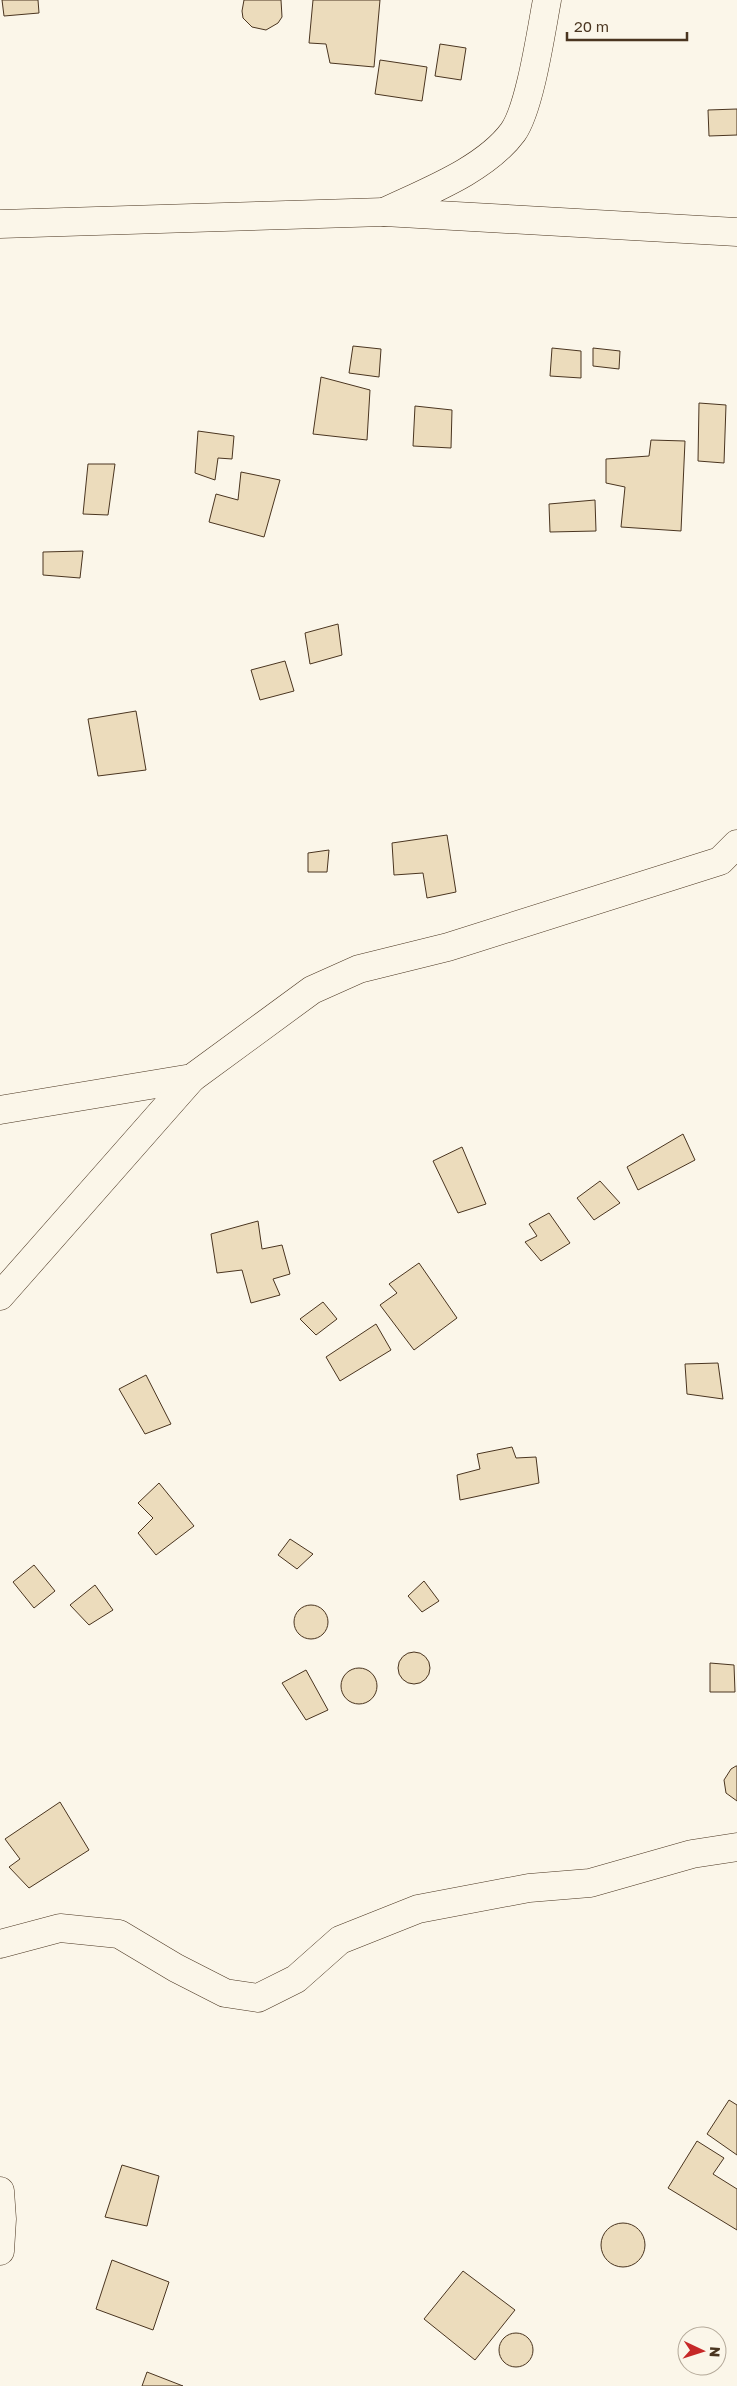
<svg xmlns="http://www.w3.org/2000/svg" width="737" height="2386" font-family="'Golos Text',sans-serif">
  <rect width="100%" height="100%" fill="#fbf6e9"/>
  <g fill="#ecdcbc" stroke="#4a3520">
    <polygon points="2,0 38,0 39,13 4,16"/>
    <polygon points="244,0 281,0 282,17 278,23 266,30 252,27 243,18 242,11"/>
    <polygon points="313,0 380,0 374,67 330,63 326,44 309,43"/>
    <polygon points="440,44 466,48 461,80 435,76"/>
    <polygon points="380,60 427,67 422,101 375,94"/>
    <polygon points="737,109 737,135 709,136 708,110"/>
    <polygon points="353,346 381,349 379,377 349,373"/>
    <polygon points="552,348 581,351 581,378 550,376"/>
    <polygon points="593,348 620,351 619,369 593,366"/>
    <polygon points="321,377 370,390 367,440 313,434"/>
    <polygon points="699,403 726,405 724,463 698,461"/>
    <polygon points="415,406 452,410 451,448 413,446"/>
    <polygon points="198,431 234,436 232,459 218,458 215,480 195,473"/>
    <polygon points="651,440 685,441 681,531 621,527 625,487 606,483 606,459 649,456"/>
    <polygon points="88,464 115,464 108,515 83,514"/>
    <polygon points="241,472 280,480 264,537 209,522 216,494 238,500"/>
    <polygon points="595,500 596,531 550,532 549,504"/>
    <polygon points="83,551 80,578 43,575 43,552"/>
    <polygon points="338,624 342,655 310,664 305,633"/>
    <polygon points="285,661 294,691 260,700 251,670"/>
    <polygon points="136,711 146,770 98,776 88,719"/>
    <polygon points="447,835 456,892 427,898 423,873 394,875 392,843"/>
    <polygon points="329,850 327,872 308,872 308,853"/>
    <polygon points="683,1134 695,1160 638,1190 627,1167"/>
    <polygon points="462,1147 486,1204 458,1213 433,1161"/>
    <polygon points="600,1181 620,1203 594,1220 577,1198"/>
    <polygon points="549,1213 570,1243 541,1261 525,1242 537,1236 529,1224"/>
    <polygon points="258,1221 262,1249 282,1245 290,1274 273,1279 280,1295 251,1303 242,1270 217,1273 211,1234"/>
    <polygon points="419,1263 457,1318 414,1350 380,1305 397,1293 389,1284"/>
    <polygon points="323,1302 337,1319 316,1335 300,1319"/>
    <polygon points="376,1324 391,1350 340,1381 326,1357"/>
    <polygon points="718,1363 723,1399 687,1394 685,1364"/>
    <polygon points="146,1375 171,1424 145,1434 119,1389"/>
    <polygon points="512,1447 516,1458 536,1457 539,1483 460,1500 457,1475 480,1469 477,1454"/>
    <polygon points="159,1483 194,1526 156,1555 138,1533 153,1518 138,1503"/>
    <polygon points="290,1539 313,1554 297,1569 278,1555"/>
    <polygon points="34,1565 55,1591 34,1608 13,1582"/>
    <polygon points="424,1581 439,1601 422,1612 408,1596"/>
    <polygon points="95,1585 113,1610 89,1625 70,1605"/>
    <circle cx="311" cy="1622" r="17"/>
    <circle cx="414" cy="1668" r="16"/>
    <polygon points="710,1663 734,1665 735,1692 710,1692"/>
    <circle cx="359" cy="1686" r="18"/>
    <polygon points="306,1670 328,1710 306,1720 282,1683"/>
    <polygon points="736,1766 737,1766 737,1801 726,1793 724,1780 731,1769"/>
    <polygon points="60,1802 89,1850 29,1888 9,1867 20,1859 5,1839"/>
    <polygon points="729,2100 737,2105 737,2155 707,2134"/>
    <polygon points="697,2141 724,2158 713,2174 737,2189 737,2230 668,2188"/>
    <polygon points="122,2165 159,2176 147,2226 105,2217"/>
    <circle cx="623" cy="2245" r="22"/>
    <polygon points="112,2260 169,2282 153,2330 96,2309"/>
    <polygon points="463,2271 515,2310 475,2360 424,2319"/>
    <circle cx="516" cy="2350" r="17"/>
    <polygon points="147,2372 183,2386 142,2386"/>
  </g>
  <g fill="none" stroke-linecap="round" stroke-linejoin="round">
    <defs>
      <g id="minor">
        <path d="M 547,0 C 541,32 530,108 513,132 C 485,170 426,192 384,212 L 737,232"/>
        <polyline points="0,224 384,212"/>
        <polyline points="0,1110 192,1078 312,990 359,969 448,947 720,861 737,844"/>
        <polyline points="0,1296 192,1078"/>
        <polyline points="0,1944 60,1928 119,1934 176,1968 225,1993 258,1998 296,1979 340,1940 418,1909 529,1888 590,1883 692,1854 737,1847"/>
        <polyline points="0,2191 2,2219 0,2251"/>
      </g>
    </defs>
    <use href="#minor" stroke="#4a3520" stroke-width="29"/>
    <use href="#minor" stroke="#fbf6e9" stroke-width="28"/>
  </g>
  <g transform="translate(702 2351) rotate(94)"><circle r="24" fill="#fbf6e9" stroke="#b4a999"/>
  <path d="M0-4L9 19L0 12L-9 19Z" fill="#c62828"/>
  <text y="-8" font-size="14" font-weight="bold" text-anchor="middle" fill="#4a3520">N</text>
  </g>
  <path d="M567 32v8h120v-8" fill="none" stroke="#4a3520" stroke-width="2.5"/>
  <text x="574" y="32" font-size="15" fill="#4a3520" stroke="#fbf6e9" stroke-width="4" paint-order="stroke">20 m</text>
</svg>
